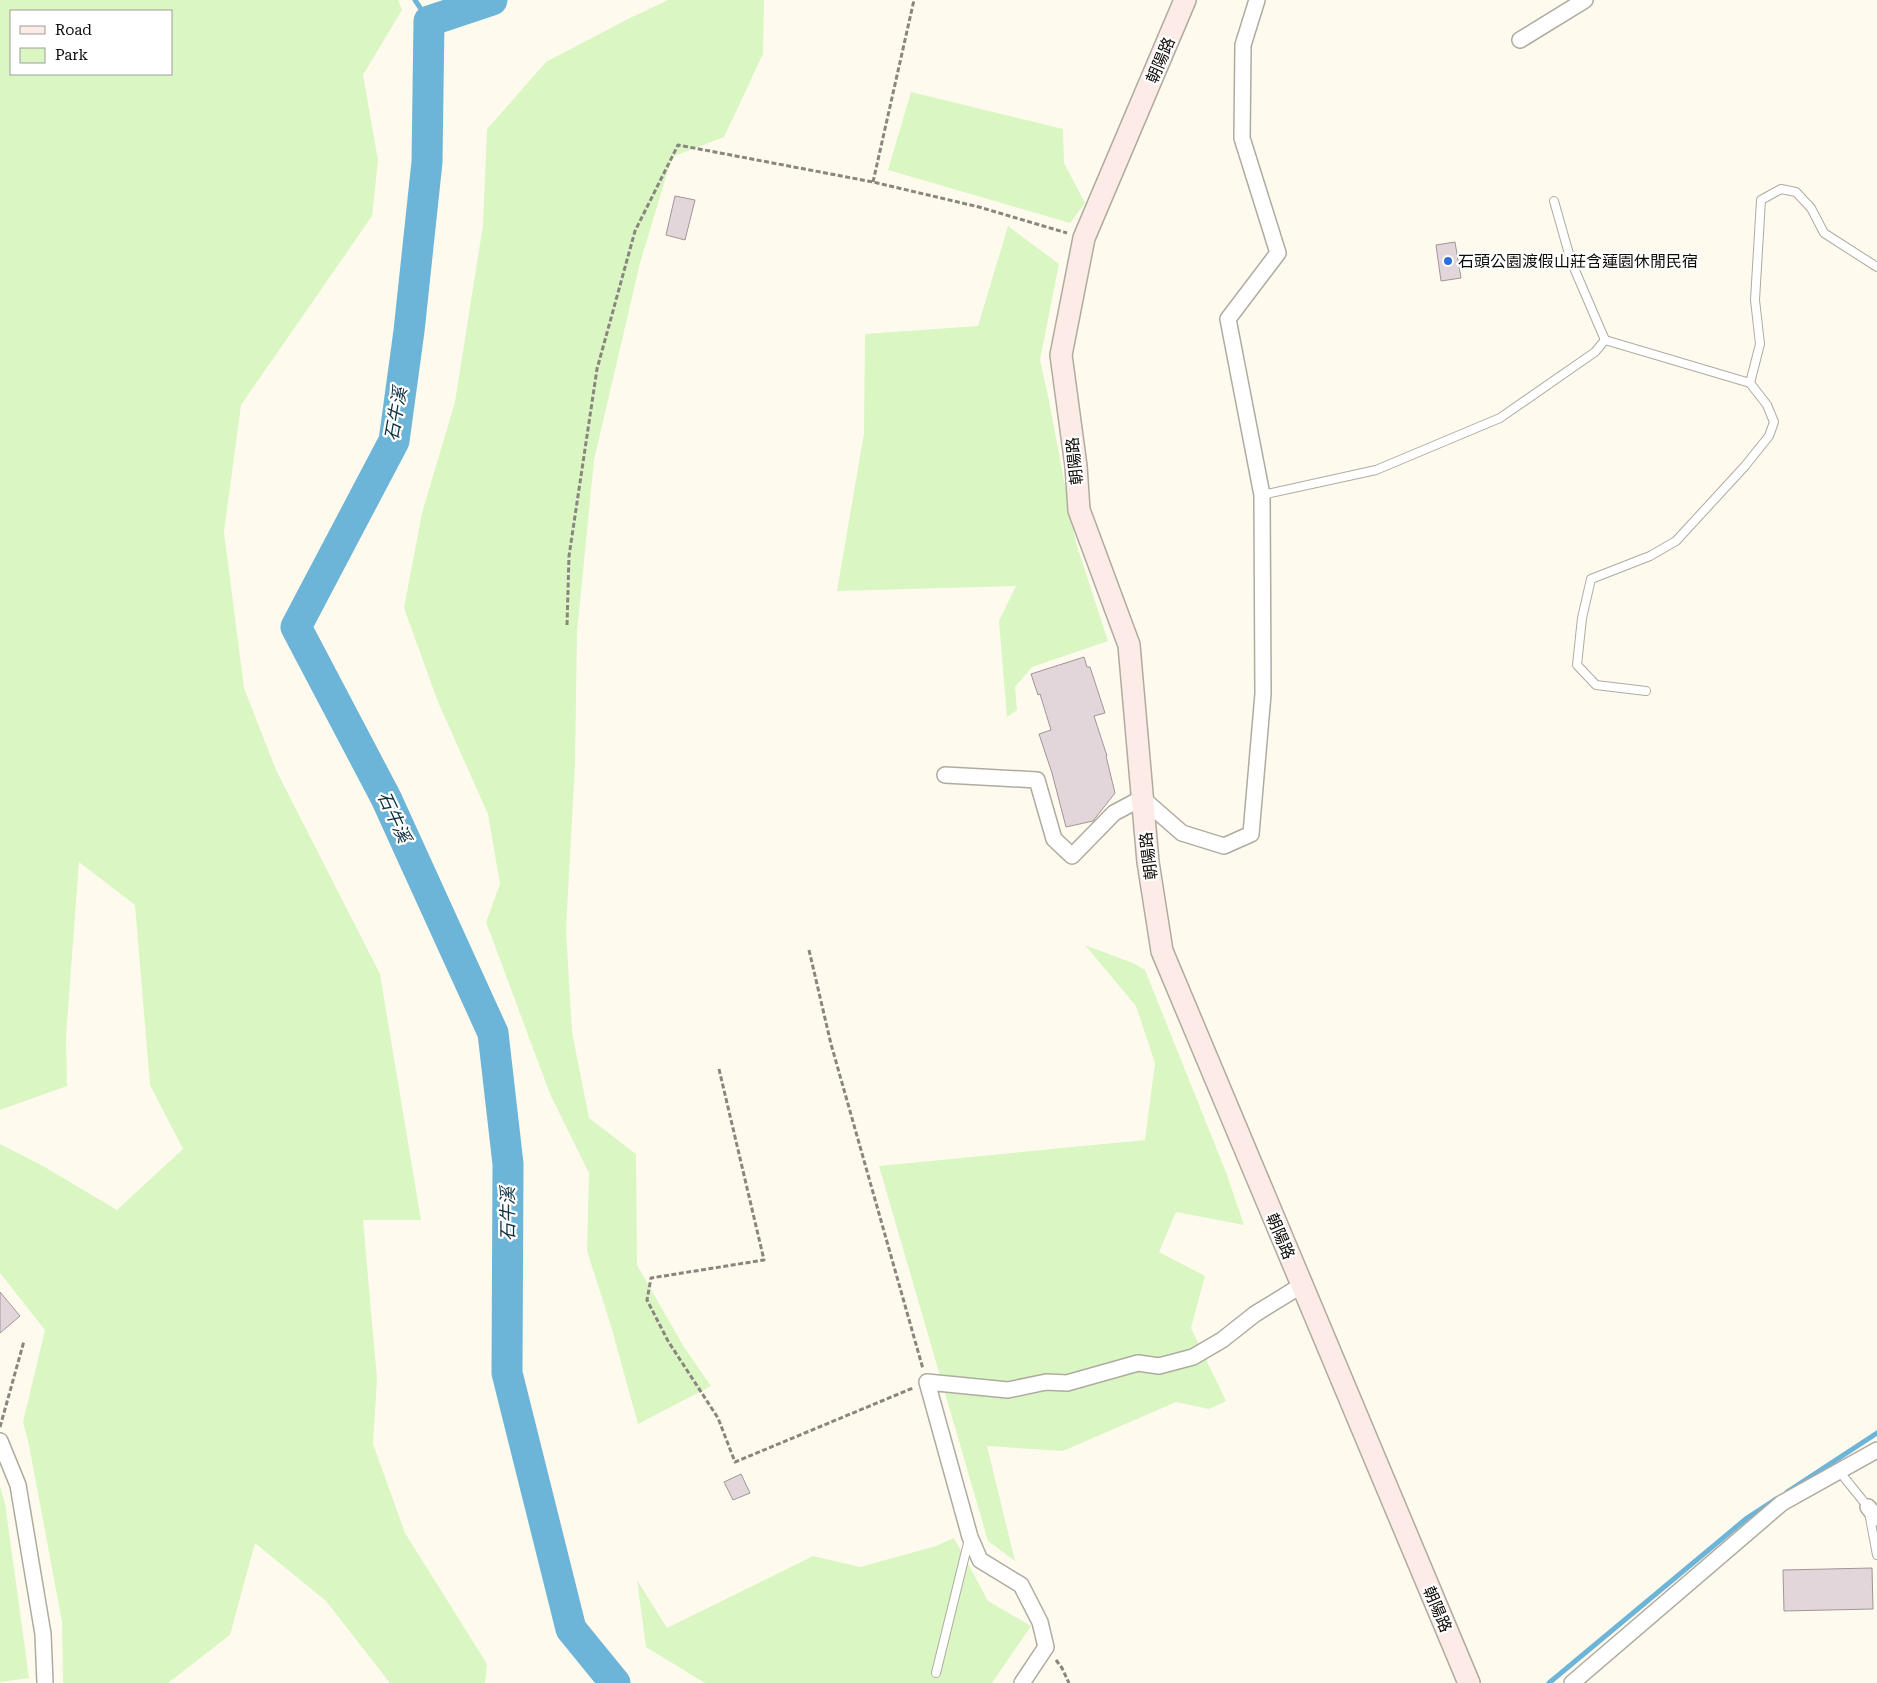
<svg xmlns="http://www.w3.org/2000/svg" width="1877" height="1683" font-family="'Roboto Serif','Noto Sans TC',serif">
  <rect width="100%" height="100%" fill="#fffaee"/>
  <g fill="#d9f6c3" fill-rule="evenodd">
    <path d="M 0,0 L 398,0 L 402,10 L 363,75 L 378,160 L 372,216 L 241,405 L 224,532 L 244,688 L 276,770 L 380,974 L 421,1220 L 363,1220 L 377,1379 L 373,1444 L 405,1533 L 487,1664 L 485,1683 L 390,1683 L 326,1601 L 255,1543 L 230,1635 L 168,1683 L 63,1683 L 62,1622 L 29,1445 L 23,1422 L 45,1330 L 0,1273 L 0,1144 L 43,1166 L 117,1210 L 183,1149 L 150,1085 L 135,905 L 79,862 L 66,1036 L 67,1086 L 0,1110 ZM 11,11 L 171,11 L 171,74 L 11,74 Z"/>
    <polygon points="668,0 764,0 763,54 724,137 672,157 640,263 594,460 577,632 575,763 566,930 572,1032 589,1118 636,1154 637,1265 684,1347 711,1386 638,1424 611,1326 587,1251 589,1173 550,1094 486,922 500,884 488,814 438,702 404,608 422,513 455,402 483,225 487,129 546,62 628,19"/>
    <polygon points="911,92 1063,129 1064,163 1085,203 1070,223 888,170"/>
    <polygon points="1008,226 1059,264 1040,360 1048,396 1076,543 1108,641 1032,667 1015,687 1017,710 1007,717 999,621 1016,586 837,591 864,433 865,334 978,326"/>
    <polygon points="1085,945 1133,963 1145,970 1226,1172 1244,1225 1176,1212 1159,1252 1205,1276 1191,1328 1226,1401 1209,1409 1176,1402 1063,1451 987,1446 1015,1561 988,1541 879,1166 1145,1140 1155,1063 1136,1006"/>
    <polygon points="0,1487 5,1503 29,1678 0,1682"/>
    <polygon points="954,1538 988,1601 1031,1626 992,1683 705,1683 646,1647 637,1580 667,1628 813,1556 860,1567 936,1546"/>
  </g>
  <g fill="none" stroke-linecap="round" stroke-linejoin="round">
    <g stroke="#6db5d8" stroke-width="5">
      <polyline points="415,0 429,21"/>
      <polyline points="1787,1492 1877,1433"/>
      <polyline points="1549,1683 1747,1518 1776,1499"/>
    </g>
    <polyline stroke="#6db5d8" stroke-width="31" points="492,0 429,21 427,162 409,331 394,441 296,627 386,798 493,1033 508,1164 507,1373 571,1629 615,1683"/>
  </g>
  <g fill="#e3d6db" stroke="#a2959a">
    <polygon points="675,196 695,200 685,240 666,235"/>
    <polygon points="1455,242 1461,278 1441,281 1436,245"/>
    <polygon points="1084,657 1087,667 1090,667 1105,713 1094,716 1107,756 1106,756 1115,793 1093,821 1066,827 1052,773 1039,734 1051,730 1040,694 1038,695 1031,674"/>
    <polygon points="0,1292 20,1316 0,1333"/>
    <polygon points="741,1474 750,1493 733,1500 724,1482"/>
    <polygon points="1872,1568 1873,1609 1784,1611 1783,1570"/>
  </g>
  <g fill="none" stroke-linecap="round" stroke-linejoin="round">
    <defs>
      <g id="lane">
        <polyline points="1554,201 1571,261 1605,340"/>
        <polyline points="1262,495 1376,470 1500,418 1595,352 1605,340 1750,383 1760,344 1755,300 1761,200 1781,189 1796,192 1811,208 1824,233 1877,267"/>
        <polyline points="1646,691 1596,685 1577,665 1582,618 1591,579 1650,556 1676,541 1745,466 1769,436 1774,422 1767,405 1750,383"/>
        <polyline points="1839,1471 1868,1507 1877,1555"/>
        <polyline points="936,1673 969,1539"/>
      </g>
      <g id="street">
        <polyline points="1520,40 1585,0"/>
        <polyline points="945,775 1037,780 1054,839 1072,856 1114,813 1142,798 1182,833 1224,846 1251,834 1263,694 1262,495 1228,319 1278,253 1242,138 1243,45 1257,0"/>
        <polyline points="0,1441 18,1485 43,1634 45,1683"/>
        <polyline points="1868,1507 1877,1518"/>
        <polyline points="1022,1683 1046,1647 1040,1622 1021,1585 980,1560 970,1537 927,1382 1008,1390 1046,1382 1067,1383 1138,1363 1159,1366 1193,1357 1222,1340 1255,1314 1302,1285"/>
        <polyline points="1572,1683 1782,1503 1877,1450"/>
      </g>
      <polyline id="secondary" points="1185,0 1084,238 1061,355 1076,466 1079,510 1129,645 1148,862 1162,951 1469,1683"/>
    </defs>
    <use href="#lane" stroke="#afaba0" stroke-width="10"/>
    <use href="#street" stroke="#afaba0" stroke-width="18"/>
    <use href="#secondary" stroke="#afaba0" stroke-width="24"/>
    <g stroke="#8a867f" stroke-width="3" stroke-dasharray="5 2.5" stroke-linecap="butt">
      <polyline points="873,182 914,0"/>
      <polyline points="567,625 569,556 597,369 635,231 678,145 873,182 979,207 1067,233"/>
      <polyline points="809,950 831,1044 923,1369"/>
      <polyline points="719,1069 764,1260 651,1278 647,1300 668,1341 718,1418 735,1462 913,1388"/>
      <polyline points="0,1427 24,1341"/>
      <polyline points="1056,1660 1062,1668 1069,1683"/>
    </g>
    <use href="#lane" stroke="#fff" stroke-width="8"/>
    <use href="#street" stroke="#fff" stroke-width="15"/>
    <use href="#secondary" stroke="#fcebe7" stroke-width="21"/>
  </g>
  <circle fill="#2b70dd" stroke="#fff" stroke-width="2" cx="1448" cy="261" r="5"/>
  <g text-anchor="middle" stroke-width="4.5" stroke-linejoin="round" paint-order="stroke">
    <g font-size="16" fill="#0d0b08" stroke="#fff">
      <text transform="translate(1160 60) rotate(-67)" y="6">朝陽路</text>
      <text transform="translate(1074 461) rotate(-96)" y="6">朝陽路</text>
      <text transform="translate(1148 856) rotate(-97)" y="6">朝陽路</text>
      <text transform="translate(1281 1236) rotate(67)" y="6">朝陽路</text>
      <text transform="translate(1438 1609) rotate(67)" y="6">朝陽路</text>
    </g>
    <g font-size="16" fill="#0d0b08" stroke="#fff" text-anchor="start">
      <text x="1458" y="267">石頭公園渡假山莊含蓮園休閒民宿</text>
    </g>
    <g font-size="18" font-style="italic" fill="#0d2f3e" stroke="#fff">
      <text transform="translate(396 414) rotate(-80)" y="6">石牛溪</text>
      <text transform="translate(394 817) rotate(65)" y="6">石牛溪</text>
      <text transform="translate(508 1214) rotate(-90)" y="6">石牛溪</text>
    </g>
  </g>
  <rect x="10" y="10" width="162" height="65" fill="#ffffff" stroke="#9e9d9c"/>
  <rect x="20" y="26" width="25" height="8" fill="#fcebe7" stroke="#9e9d9c"/>
  <text x="55" y="35" font-size="15" fill="#0d0b08">Road</text>
  <rect x="20" y="48" width="25" height="15" fill="#d9f6c3" stroke="#9e9d9c"/>
  <text x="55" y="60" font-size="15" fill="#0d0b08">Park</text>
</svg>
